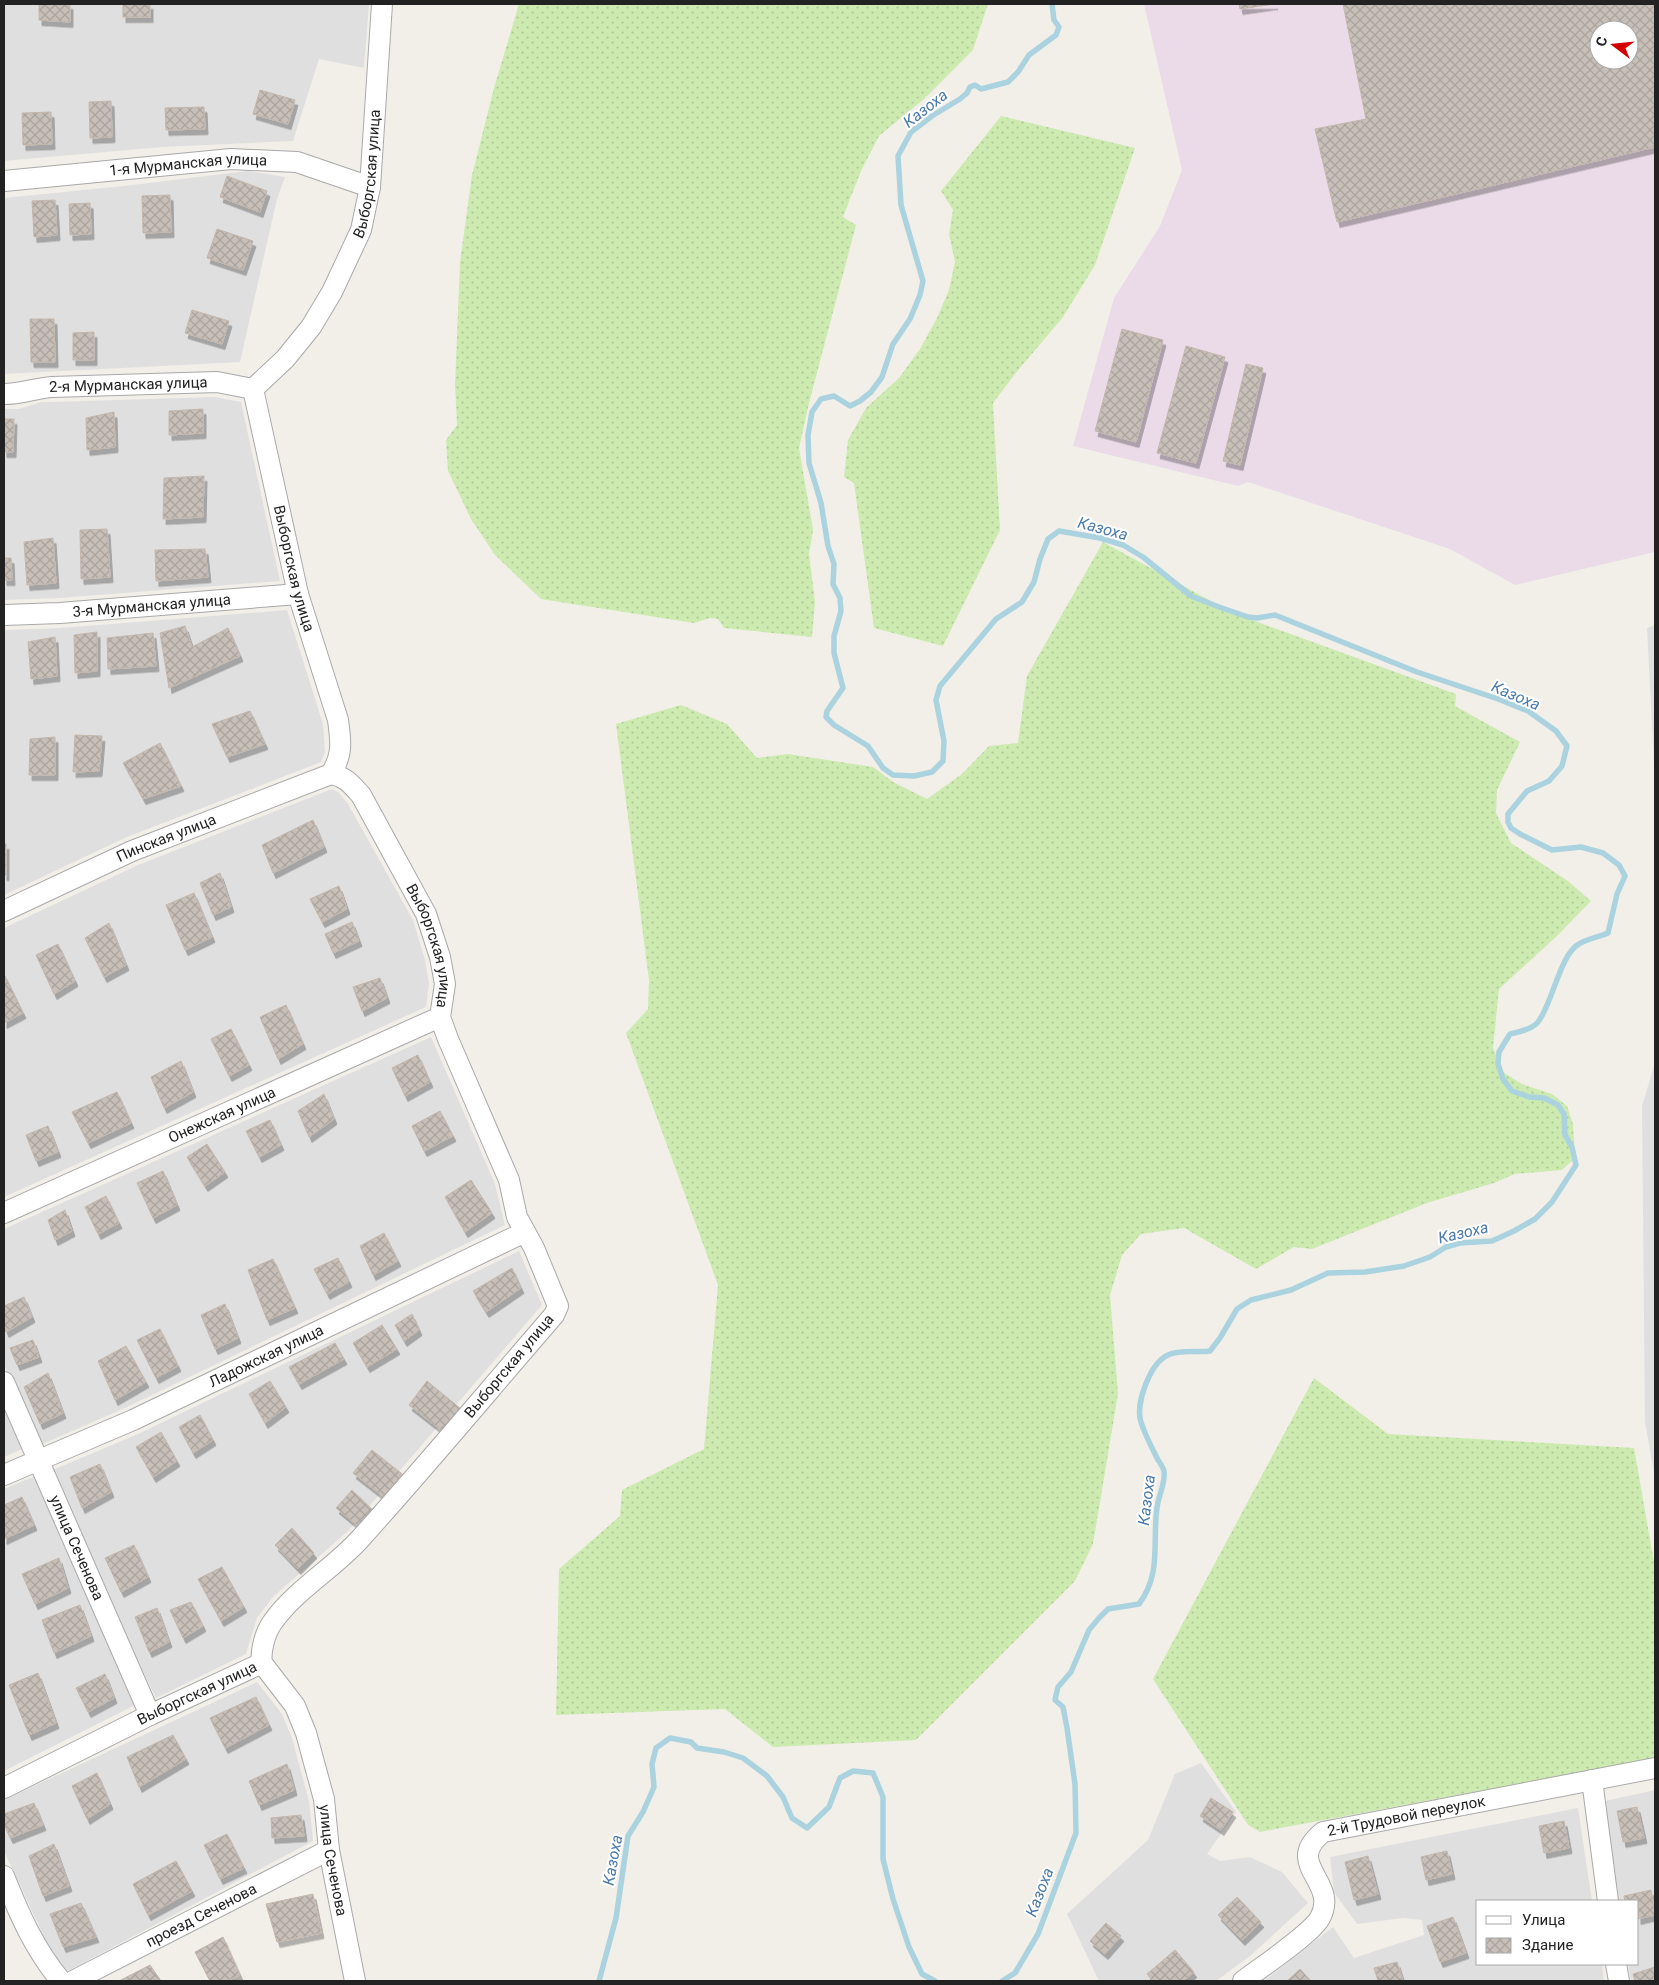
<svg xmlns="http://www.w3.org/2000/svg" width="1659" height="1985" font-family="Roboto,sans-serif">
  <defs>
    <pattern id="garden-dots" width="8" height="8" patternUnits="userSpaceOnUse" patternTransform="scale(1.25)"><rect width="8" height="8" fill="#cdebb0"/><path d="M2 2h.1M6 6h.1" fill="none" stroke="#b0c997" stroke-width="1.8" stroke-linecap="round"/></pattern>
    <pattern id="building-cross-hatch" width="8" height="8" patternUnits="userSpaceOnUse" patternTransform="scale(1.25)"><rect width="8" height="8" fill="#c7bfb8"/><path d="M0 0l8 8M0 8l8-8" fill="none" stroke="#aba49e"/></pattern>
    <filter id="shadow"><feDropShadow dx="3" dy="5.5" stdDeviation="0" flood-color="#0004"/></filter>
  </defs>
  <rect width="100%" height="100%" fill="#f2efe9"/>
  <g fill="#e0dfdf">
    <polygon points="4,4 369,4 364,68 319,59 293,141 162,147 4,161"/>
    <polygon points="247,171 285,177 277,199 240,362 4,374 4,198 124,186"/>
    <polygon points="215,397 241,402 280,581 60,598 4,600 4,409 19,409 42,402 53,402"/>
    <polygon points="287,610 323,724 325,752 321,762 127,837 4,895 4,630 61,628"/>
    <polygon points="1655,625 1655,785 1647,628"/>
    <polygon points="332,789 338,792 348,804 413,920 425,960 429,984 426,1007 4,1197 4,928 138,865"/>
    <polygon points="431,1037 495,1184 505,1225 127,1407 38,1446 4,1364 4,1229"/>
    <polygon points="1655,1063 1655,1479 1645,1422 1642,1106"/>
    <polygon points="519,1251 542,1305 348,1531 273,1597 257,1618 246,1654 156,1698 48,1472 138,1434"/>
    <polygon points="4,1408 22,1449 4,1457"/>
    <polygon points="35,1476 139,1703 4,1771 4,1489"/>
    <polygon points="257,1682 282,1714 292,1738 309,1801 313,1841 64,1973 54,1958 4,1851 4,1800"/>
    <polygon points="1201,1763 1236,1812 1207,1854 1220,1861 1250,1857 1282,1872 1308,1903 1250,1956 1216,1981 1099,1981 1067,1914 1148,1840 1175,1774"/>
    <polygon points="1655,1790 1655,1981 1631,1981 1628,1964 1638,1964 1638,1901 1619,1901 1605,1801"/>
    <polygon points="1578,1808 1592,1901 1478,1901 1478,1964 1602,1964 1604,1981 1264,1981 1333,1927 1354,1958 1424,1935 1422,1920 1403,1918 1357,1924 1334,1892 1330,1857"/>
  </g>
  <path fill="#ebdbe8" fill-rule="evenodd" d="M 1144,4 L 1655,4 L 1655,552 L 1515,585 L 1450,549 L 1248,482 L 1238,486 L 1073,446 L 1114,298 L 1160,226 L 1182,170 ZM 1599,30 L 1629,30 L 1629,60 L 1599,60 Z"/>
  <g fill="url(#garden-dots)">
    <polygon points="519,4 988,4 973,50 924,99 879,136 861,171 843,217 856,225 809,403 799,448 813,530 809,554 815,602 812,637 724,628 718,619 710,618 694,623 541,599 495,555 471,519 448,471 446,440 457,425 455,385 460,262 472,175 494,88"/>
    <polygon points="1001,116 1135,148 1095,265 1063,317 1015,374 993,403 1000,530 943,646 874,628 854,483 844,477 848,440 866,408 899,378 920,349 937,318 949,290 955,262 949,234 953,210 941,191"/>
    <polygon points="1103,542 1233,613 1456,694 1455,706 1520,742 1497,790 1496,813 1511,843 1568,881 1591,901 1557,936 1499,989 1493,1048 1503,1072 1522,1084 1552,1094 1567,1106 1573,1124 1575,1158 1562,1170 1515,1174 1494,1183 1427,1203 1312,1249 1294,1247 1256,1269 1184,1228 1141,1234 1122,1255 1110,1295 1118,1394 1093,1544 1075,1581 916,1740 773,1747 725,1709 556,1715 559,1569 620,1516 622,1490 704,1449 718,1285 626,1033 648,1009 649,980 616,724 681,705 727,724 757,758 788,754 873,767 893,782 927,799 962,774 989,746 1018,743 1027,676"/>
    <polygon points="1314,1378 1388,1434 1634,1448 1655,1568 1655,1758 1265,1831 1260,1832 1248,1825 1153,1679"/>
  </g>
  <g fill="none" stroke-linecap="round" stroke-linejoin="round">
    <g stroke="#aad3df" stroke-width="5.5">
      <polyline points="599,1981 616,1918 628,1836 643,1812 654,1787 652,1764 656,1748 670,1738 691,1742 697,1748 724,1752 743,1758 767,1776 783,1797 792,1818 807,1828 829,1807 840,1778 853,1771 873,1773 883,1797 883,1859 893,1899 909,1947 922,1974 935,1981"/>
      <path d="M 1002,1981 L 1015,1973 L 1038,1934 L 1076,1833 L 1075,1784 L 1067,1728 L 1063,1707 L 1055,1700 L 1058,1687 L 1071,1672 L 1089,1630 L 1099,1618 L 1108,1609 L 1139,1604 C 1162,1573 1152,1543 1157,1508 C 1158,1497 1166,1482 1164,1471 C 1163,1467 1160,1463 1158,1460 C 1152,1448 1145,1435 1141,1422 C 1135,1404 1150,1363 1168,1355 C 1181,1349 1197,1353 1210,1351 L 1220,1338 L 1237,1309 L 1251,1300 L 1291,1290 L 1328,1273 L 1365,1272 L 1404,1266 L 1430,1257 L 1446,1247 L 1460,1243 L 1492,1241 L 1514,1231 L 1535,1219 L 1552,1202 L 1576,1165 L 1572,1147 L 1565,1135 L 1564,1114 L 1558,1105 L 1544,1098 L 1529,1097 L 1512,1091 L 1503,1079 L 1498,1064 L 1499,1052 L 1510,1034 C 1519,1032 1533,1029 1538,1022 C 1552,1005 1560,954 1579,944 C 1587,939 1599,937 1608,933 L 1617,894 L 1625,876 L 1619,865 L 1603,853 L 1581,847 L 1552,850 L 1520,834 L 1511,828 L 1508,822 L 1508,814 L 1527,791 L 1549,781 L 1562,766 L 1567,746 L 1556,731 L 1528,711 L 1498,699 L 1417,672 L 1275,615 L 1257,618 L 1248,617 L 1219,607 L 1191,596 L 1143,557 L 1123,545 L 1100,538 L 1059,531 L 1048,539 L 1040,559 L 1034,582 L 1022,602 L 996,619 L 940,686 L 936,700 L 944,741 L 943,761 L 932,772 L 914,776 L 893,775 L 883,768 L 868,746 L 834,725 L 826,717 L 827,711 L 843,688 L 834,653 L 834,636 L 841,611 L 840,598 L 833,584 L 834,564 L 828,546 L 821,503 L 809,463 L 808,435 L 812,412 L 821,399 L 834,396 L 850,406 L 860,401 L 871,392 L 882,377 L 893,344 L 910,319 L 920,295 L 923,281 L 901,205 L 898,156 L 911,132 L 932,116 L 960,99 L 967,93 L 970,87 L 975,85 L 981,89 L 1008,82 L 1018,72 L 1029,55 L 1056,35 L 1059,27 L 1054,20 L 1052,4"/>
    </g>
  </g>
  <g fill="url(#building-cross-hatch)" stroke="#c4b6ab" fill-rule="evenodd" filter="url(#shadow)">
    <polygon points="39,4 70,4 70,22 39,20"/>
    <rect x="123" y="4" width="27" height="13"/>
    <polygon points="1239,4 1275,4 1240,9"/>
    <path d="M 1343,4 L 1655,4 L 1655,147 L 1337,222 L 1315,129 L 1366,119 ZM 1599,30 L 1629,30 L 1629,60 L 1599,60 Z"/>
    <polygon points="260,90 295,100 288,124 253,114"/>
    <polygon points="111,101 112,137 90,138 89,102"/>
    <polygon points="204,107 205,129 166,130 165,108"/>
    <polygon points="51,112 52,144 23,145 22,113"/>
    <polygon points="227,176 267,191 260,212 220,197"/>
    <polygon points="170,195 171,232 143,233 142,196"/>
    <polygon points="55,200 57,235 34,237 32,201"/>
    <polygon points="90,203 91,234 70,235 69,204"/>
    <polygon points="217,229 253,241 243,270 207,258"/>
    <polygon points="192,310 229,321 222,344 185,333"/>
    <polygon points="30,319 54,319 55,362 31,362"/>
    <polygon points="1122,329 1163,340 1136,442 1095,431"/>
    <polygon points="94,332 94,360 73,360 73,333"/>
    <polygon points="1186,346 1225,357 1196,463 1157,453"/>
    <polygon points="1246,364 1263,368 1240,465 1223,461"/>
    <polygon points="203,409 203,433 169,435 169,411"/>
    <polygon points="114,412 115,447 87,450 86,418"/>
    <polygon points="4,419 14,419 13,452 4,452"/>
    <polygon points="204,476 203,517 163,519 164,478"/>
    <polygon points="107,529 110,577 81,579 80,530"/>
    <polygon points="53,538 56,583 27,585 24,542"/>
    <polygon points="205,549 208,577 156,581 155,550"/>
    <polygon points="4,558 11,558 12,580 4,580"/>
    <polygon points="185,626 192,647 228,628 240,656 169,688 160,633"/>
    <polygon points="97,632 97,671 75,673 74,635"/>
    <polygon points="153,633 156,666 108,669 107,638"/>
    <polygon points="55,637 57,676 31,679 28,642"/>
    <polygon points="250,711 265,744 227,757 212,724"/>
    <polygon points="75,735 102,736 99,771 73,772"/>
    <polygon points="55,737 55,775 29,775 30,739"/>
    <polygon points="160,743 181,786 143,799 123,763"/>
    <polygon points="313,820 324,847 273,873 262,845"/>
    <rect x="4" y="844" width="2" height="31"/>
    <polygon points="220,873 231,907 213,915 200,883"/>
    <polygon points="339,886 347,909 322,922 310,899"/>
    <polygon points="194,893 212,937 185,950 166,905"/>
    <polygon points="352,922 359,941 333,953 325,934"/>
    <polygon points="109,923 126,965 104,977 85,938"/>
    <polygon points="58,944 75,981 54,994 36,955"/>
    <polygon points="4,974 23,1013 4,1023"/>
    <polygon points="380,978 387,998 362,1011 353,987"/>
    <polygon points="286,1005 303,1044 278,1059 260,1017"/>
    <polygon points="231,1029 249,1065 229,1076 211,1039"/>
    <polygon points="418,1055 430,1082 405,1096 392,1068"/>
    <polygon points="181,1061 193,1092 164,1108 151,1077"/>
    <polygon points="117,1092 131,1123 88,1143 72,1112"/>
    <polygon points="324,1094 334,1119 309,1137 298,1111"/>
    <polygon points="440,1111 453,1136 424,1151 412,1126"/>
    <polygon points="270,1120 281,1145 259,1157 246,1131"/>
    <polygon points="48,1126 58,1152 36,1161 26,1135"/>
    <polygon points="207,1144 225,1172 205,1186 187,1157"/>
    <polygon points="163,1171 177,1205 153,1218 137,1183"/>
    <polygon points="471,1180 492,1213 465,1232 445,1197"/>
    <polygon points="106,1196 119,1223 98,1234 85,1207"/>
    <polygon points="65,1210 72,1231 55,1240 48,1220"/>
    <polygon points="384,1233 398,1261 373,1275 360,1246"/>
    <polygon points="338,1258 349,1282 327,1294 314,1269"/>
    <polygon points="273,1259 295,1308 267,1320 248,1270"/>
    <polygon points="512,1268 521,1288 486,1312 473,1291"/>
    <polygon points="24,1297 32,1317 6,1332 4,1327 4,1306"/>
    <polygon points="225,1304 238,1338 215,1349 201,1315"/>
    <polygon points="412,1314 419,1330 404,1341 395,1325"/>
    <polygon points="382,1325 397,1349 367,1367 353,1343"/>
    <polygon points="160,1329 178,1366 156,1378 137,1340"/>
    <polygon points="33,1340 39,1357 17,1365 10,1348"/>
    <polygon points="335,1343 344,1359 299,1384 289,1367"/>
    <polygon points="126,1346 146,1382 115,1400 98,1361"/>
    <polygon points="48,1373 63,1413 40,1424 24,1387"/>
    <polygon points="270,1381 286,1407 265,1423 249,1394"/>
    <polygon points="427,1381 461,1409 441,1430 409,1405"/>
    <polygon points="200,1415 213,1440 193,1453 179,1427"/>
    <polygon points="161,1432 177,1461 153,1477 136,1447"/>
    <polygon points="372,1450 406,1477 385,1498 353,1473"/>
    <polygon points="100,1464 111,1492 82,1508 70,1477"/>
    <polygon points="352,1490 375,1512 359,1527 336,1508"/>
    <polygon points="22,1497 34,1525 4,1539 4,1505"/>
    <polygon points="292,1528 314,1553 298,1569 275,1545"/>
    <polygon points="134,1545 148,1577 121,1592 105,1558"/>
    <polygon points="59,1558 68,1588 35,1604 22,1574"/>
    <polygon points="222,1567 244,1607 221,1621 198,1579"/>
    <polygon points="191,1602 203,1626 183,1638 170,1610"/>
    <polygon points="80,1605 91,1636 54,1653 42,1620"/>
    <polygon points="157,1608 169,1642 149,1652 135,1617"/>
    <polygon points="38,1673 56,1723 29,1735 9,1685"/>
    <polygon points="105,1674 114,1698 88,1712 76,1688"/>
    <polygon points="256,1697 269,1725 225,1748 210,1718"/>
    <polygon points="173,1735 186,1759 139,1787 127,1757"/>
    <polygon points="287,1764 294,1790 259,1805 249,1781"/>
    <polygon points="97,1773 110,1804 87,1819 72,1786"/>
    <polygon points="1211,1798 1233,1812 1221,1830 1200,1816"/>
    <polygon points="34,1803 43,1825 10,1838 4,1824 4,1814"/>
    <polygon points="1637,1807 1644,1838 1623,1842 1617,1811"/>
    <polygon points="301,1815 304,1836 272,1838 271,1818"/>
    <polygon points="1564,1821 1569,1848 1544,1853 1539,1826"/>
    <polygon points="227,1834 244,1868 220,1879 204,1845"/>
    <polygon points="54,1844 69,1886 43,1896 29,1856"/>
    <polygon points="1447,1851 1452,1874 1426,1880 1421,1857"/>
    <polygon points="1368,1856 1378,1894 1354,1900 1345,1862"/>
    <polygon points="176,1861 192,1891 148,1915 133,1884"/>
    <polygon points="1651,1890 1655,1915 1638,1919 1638,1901 1625,1901 1624,1896"/>
    <polygon points="313,1894 321,1933 277,1942 266,1904"/>
    <polygon points="1237,1897 1261,1922 1242,1940 1218,1915"/>
    <polygon points="81,1903 96,1937 63,1947 50,1914"/>
    <polygon points="1453,1917 1466,1953 1440,1962 1427,1926"/>
    <polygon points="1106,1923 1121,1936 1105,1954 1090,1941"/>
    <polygon points="223,1937 240,1975 227,1981 210,1981 195,1952"/>
    <polygon points="1175,1950 1194,1972 1183,1981 1153,1981 1147,1974"/>
    <polygon points="1397,1962 1403,1981 1378,1981 1374,1968"/>
    <polygon points="150,1965 161,1981 119,1981"/>
    <polygon points="1655,1967 1655,1981 1635,1981 1633,1974"/>
    <polygon points="1300,1969 1311,1981 1287,1981"/>
  </g>
  <g fill="none" stroke-linecap="round" stroke-linejoin="round">
    <defs>
      <g id="street">
        <path id="s1" d="M 4,181 L 231,159 L 297,162 L 370,187"/>
        <path id="s2" d="M 253,389 L 285,359 L 311,327 L 332,292 L 361,230 L 370,187 L 382,4"/>
        <path id="s3" d="M 253,389 L 298,594 L 338,720 C 341,742 343,754 331,774"/>
        <path id="s4" d="M 4,394 C 21,394 36,388 52,387 L 217,382 L 253,389"/>
        <path id="s5" d="M 4,615 L 60,613 L 298,594"/>
        <path id="s6" d="M 331,774 C 346,777 351,784 361,795 L 426,914 L 440,957 L 445,984 L 440,1017 L 448,1039 L 509,1180 L 517,1217 L 534,1248 L 558,1306 L 554,1315 C 489,1390 426,1466 360,1539 C 333,1569 295,1590 272,1623 C 265,1633 260,1652 262,1663 L 295,1706 L 306,1733 L 324,1799 L 329,1850 L 355,1981"/>
        <path id="s7" d="M 4,911 L 132,851 L 331,774"/>
        <path id="s8" d="M 4,1213 L 440,1017"/>
        <path id="s9" d="M 4,1382 L 150,1715"/>
        <path id="s10" d="M 4,1475 L 133,1420 L 525,1232"/>
        <polyline points="1592,1780 1608,1901"/>
        <path id="s11" d="M 4,1788 L 150,1715 L 262,1663"/>
        <path d="M 4,1876 C 19,1914 35,1950 61,1981"/>
        <polyline points="1616,1964 1619,1981"/>
        <path id="s12" d="M 73,1981 L 329,1850"/>
        <path id="s13" d="M 1243,1981 C 1260,1968 1311,1934 1320,1918 C 1340,1881 1282,1865 1323,1832 L 1655,1768"/>
      </g>
    </defs>
    <use href="#street" stroke="#a9a9a9" stroke-width="22"/>
    <use href="#street" stroke="#fff" stroke-width="20"/>
  </g>
  <g text-anchor="middle" stroke-width="4" stroke-linejoin="round" paint-order="stroke">
    <g font-size="15" fill="#222" stroke="#fff">
      <text dy="5" stroke="none"><textPath href="#s1" startOffset="185">1-я Мурманская улица</textPath></text>
      <text dy="5" stroke="none"><textPath href="#s2" startOffset="251">Выборгская улица</textPath></text>
      <text dy="5" stroke="none"><textPath href="#s4" startOffset="125">2-я Мурманская улица</textPath></text>
      <text dy="5" stroke="none"><textPath href="#s3" startOffset="184">Выборгская улица</textPath></text>
      <text dy="5" stroke="none"><textPath href="#s5" startOffset="148">3-я Мурманская улица</textPath></text>
      <text dy="5" stroke="none"><textPath href="#s7" startOffset="178">Пинская улица</textPath></text>
      <text dy="5" stroke="none"><textPath href="#s6" startOffset="205">Выборгская улица</textPath></text>
      <text dy="5" stroke="none"><textPath href="#s8" startOffset="239">Онежская улица</textPath></text>
      <text dy="5" stroke="none"><textPath href="#s10" startOffset="288">Ладожская улица</textPath></text>
      <text transform="translate(509 1366) rotate(-50)" y="5">Выборгская улица</text>
      <text dy="5" stroke="none"><textPath href="#s9" startOffset="181">улица Сеченова</textPath></text>
      <text dy="5" stroke="none"><textPath href="#s11" startOffset="215">Выборгская улица</textPath></text>
      <text dy="5" stroke="none"><textPath href="#s13" startOffset="280">2-й Трудовой переулок</textPath></text>
      <text dy="5" stroke="none"><textPath href="#s6" startOffset="1276">улица Сеченова</textPath></text>
      <text dy="5" stroke="none"><textPath href="#s12" startOffset="144">проезд Сеченова</textPath></text>
    </g>
    <g font-size="16" font-style="italic" fill="#4a7aab" stroke="#fff">
      <text transform="translate(925 108) rotate(-38)" y="6">Казоха</text>
      <text transform="translate(1103 528) rotate(15)" y="6">Казоха</text>
      <text transform="translate(1516 695) rotate(23)" y="6">Казоха</text>
      <text transform="translate(1463 1232) rotate(-13)" y="6">Казоха</text>
      <text transform="translate(1146 1500) rotate(-83)" y="6">Казоха</text>
      <text transform="translate(612 1860) rotate(-80)" y="6">Казоха</text>
      <text transform="translate(1039 1892) rotate(-69)" y="6">Казоха</text>
    </g>
  </g>
  <rect width="1659" height="1985" fill="none" stroke="#222222" stroke-width="10"/>
  <rect x="1476" y="1900" width="162" height="65" fill="#ffffff" stroke="#a7a7a7"/>
  <rect x="1486" y="1916" width="25" height="8" fill="#ffffff" stroke="#a7a7a7"/>
  <text x="1522" y="1925" font-size="15" fill="#222222">Улица</text>
  <rect x="1486" y="1938" width="25" height="15" fill="url(#building-cross-hatch)" stroke="#a7a7a7"/>
  <text x="1522" y="1950" font-size="15" fill="#222222">Здание</text>
  <g transform="translate(1614 45) rotate(286)"><circle r="24" fill="#ffffff" stroke="#a7a7a7"/>
  <path d="M0-4L9 19L0 12L-9 19Z" fill="#d40000"/>
  <text y="-8" font-size="14" font-weight="bold" text-anchor="middle" fill="#222222">С</text>
  </g>
</svg>
